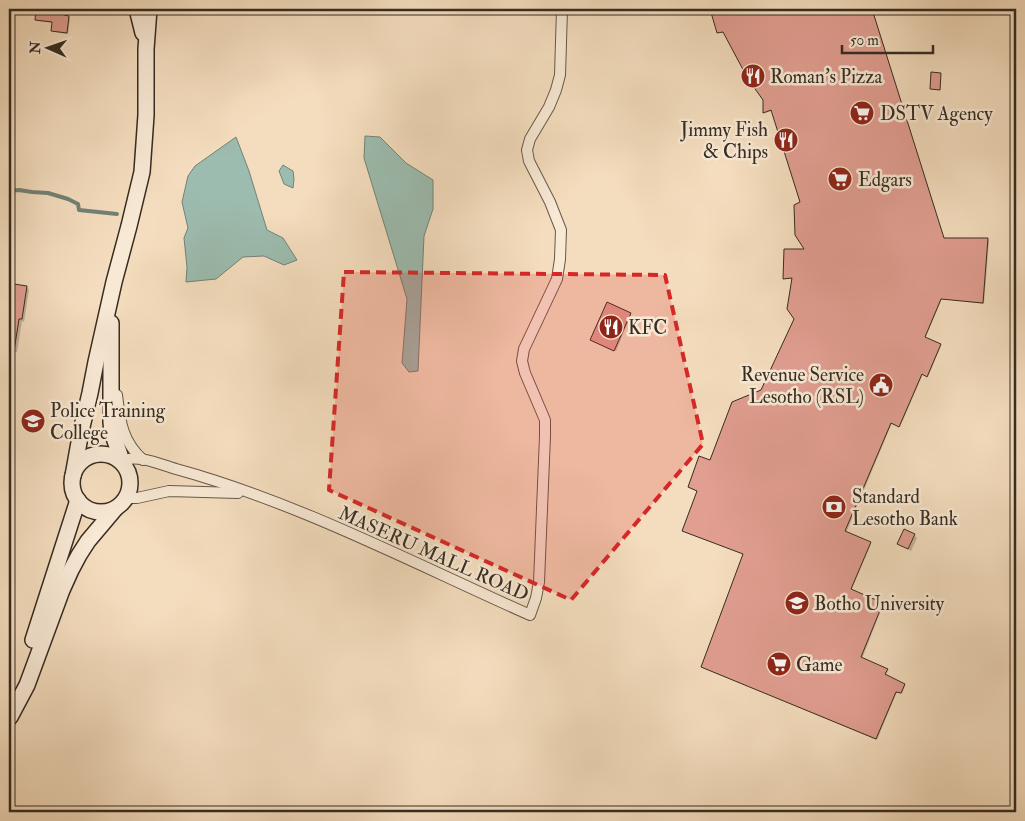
<svg xmlns="http://www.w3.org/2000/svg" width="1025" height="821" font-family="'IM FELL Double Pica',serif">
  <rect width="100%" height="100%" fill="#f4ddbe"/>
  <filter id="stains"><feTurbulence type="fractalNoise" baseFrequency=".004" numOctaves="4"/><feColorMatrix values="0 0 0 0 .2 0 0 0 0 .09 0 0 0 0 .02 0 0 0 .5 -.17"/></filter>
  <radialGradient id="worn" r=".72"><stop offset=".6" stop-color="#630" stop-opacity="0"/><stop offset="1" stop-color="#630" stop-opacity=".3"/></radialGradient>
  <g fill="#9cbcaf" stroke="#738276">
    <polygon points="365,136 380,137 406,163 433,180 433,209 424,236 418,371 409,372 402,363 407,299 364,158"/>
    <polygon points="236,137 249,171 267,230 283,238 297,260 284,265 264,256 243,257 216,279 186,282 187,267 184,238 188,228 182,202 188,176 195,166"/>
    <polygon points="283,165 293,171 294,179 293,188 284,184 279,171"/>
  </g>
  <g fill="#0003">
    <polygon points="38,9 65,9 64,16 70,18 68,34 54,32 53,31 54,23 37,21 36,20"/>
    <polygon points="711,9 872,9 944,240 988,240 989,241 984,304 942,299 925,339 941,346 928,377 923,374 900,427 892,423 846,533 871,544 851,591 883,605 862,659 887,670 888,671 885,676 905,686 902,694 897,692 877,740 702,667 744,554 711,462 762,391 795,319 793,279 785,279 785,278 807,250 801,203 772,111 765,113 764,112 764,99 725,32 719,33 718,32"/>
    <polygon points="27,287 29,290 24,322 22,321 17,352 9,351 9,321"/>
    <polygon points="630,314 631,315 616,351 593,341"/>
    <polygon points="9,433 13,434 9,466"/>
    <polygon points="914,535 917,538 911,551 902,546 899,544"/>
  </g>
  <g fill="none" stroke-linecap="round" stroke-linejoin="round">
    <polyline stroke="#738276" stroke-width="4" points="9,191 19,190 32,192 48,193 68,199 78,204 79,210 117,214"/>
  </g>
  <g fill="#e19e91" stroke="#362c21">
    <polygon points="36,9 64,9 64,15 69,16 67,33 51,31 52,22 35,20"/>
    <polygon points="710,9 872,9 944,238 988,238 983,303 941,299 925,337 941,344 927,377 922,374 899,427 891,423 845,531 871,542 851,589 883,603 861,657 888,669 885,674 905,684 901,693 896,692 876,739 701,667 743,554 682,531 697,491 688,487 699,456 710,460 732,402 761,390 794,319 787,309 792,278 783,279 784,249 804,249 795,235 794,205 800,202 771,110 763,113 763,100 748,79 723,32 717,33"/>
    <polygon points="931,72 941,73 940,90 930,89"/>
    <polygon points="14,284 27,286 22,319 19,319 14,351 9,351 9,318"/>
    <polygon points="607,302 631,313 614,351 590,340"/>
    <polygon points="904,529 915,534 908,549 897,544"/>
  </g>
  <g fill="none" stroke-linecap="round" stroke-linejoin="round">
    <defs>
      <g id="minor">
        <path d="M 117,395 C 120,421 122,441 143,460"/>
        <path d="M 121,461 C 138,454 159,464 176,469 C 297,502 415,564 530,615 L 536,598 L 539,582 L 545,436 L 545,420 L 525,373 L 522,361 L 524,349 L 557,279 L 560,259 L 561,230 L 550,202 L 529,161 L 527,150 L 530,139 L 549,107 L 556,90 L 560,75 L 562,9"/>
        <polyline points="126,498 137,498 169,491 238,493"/>
      </g>
      <g id="secondary">
        <polyline points="137,9 143,33"/>
        <polyline points="111,323 111,422 112,432 120,455 119,460"/>
        <circle cx="101" cy="483" r="29"/>
        <polyline points="73,476 81,431 90,393 96,362 114,282 129,226 142,172 146,115 146,49 149,9"/>
        <polyline points="33,640 78,500"/>
        <polyline points="10,717 27,685 62,590 71,570 79,555 88,541 115,509"/>
      </g>
    </defs>
    <use href="#minor" stroke="#665848" stroke-width="12"/>
    <use href="#secondary" stroke="#362c21" stroke-width="18"/>
    <use href="#minor" stroke="#f8e9d5" stroke-width="10"/>
    <use href="#secondary" stroke="#f8e9d5" stroke-width="15"/>
  </g>
  <path fill="#d62828" fill-opacity="0.2" stroke="#d62828" stroke-width="4" stroke-dasharray="10 6" stroke-linejoin="round" d="M 344,272 L 665,275 L 703,444 L 571,600 L 329,490 Z"/>
  <defs>
    <symbol id="restaurant-disc" viewBox="-11 -11 22 22"><circle r="9.5" fill="#8f2418" stroke="#f8e9d5"/><path d="M-5-6h1v4h1v-4h1v4h1v-4h1v5L-1.5 .5V6h-2V.5L-5-1ZM5-6V6H3V1.5H1.5Q1.5-4 5-6Z" fill="#fff"/></symbol>
    <symbol id="supermarket-disc" viewBox="-11 -11 22 22"><circle r="9.5" fill="#8f2418" stroke="#f8e9d5"/><path d="M-6-5.5h2.5l.6 2H6L4.5 2H-2.5L-4.4-4H-6ZM-1.5 3.2a1.3 1.3 0 1 0 .1 0ZM3 3.2a1.3 1.3 0 1 0 .1 0Z" fill="#fff"/></symbol>
    <symbol id="civic-disc" viewBox="-11 -11 22 22"><circle r="9.5" fill="#8f2418" stroke="#f8e9d5"/><path d="M-.6-6.5H3V-4.5H.6V-3L4-1V1h2V6H-6V1h2V-1L-.6-3ZM-1.2 2.5V6h2.4V2.5Z" fill="#fff"/></symbol>
    <symbol id="university-disc" viewBox="-11 -11 22 22"><circle r="9.5" fill="#8f2418" stroke="#f8e9d5"/><path d="M0-5L7-2L0 1L-7-2ZM-4 1L0 2.5L4 1V4Q0 6-4 4Z" fill="#fff"/></symbol>
    <symbol id="bank-disc" viewBox="-11 -11 22 22"><circle r="9.5" fill="#8f2418" stroke="#f8e9d5"/><path d="M-6-4H6V4H-6ZM0-2.3a2.3 2.3 0 1 0 0 4.6a2.3 2.3 0 1 0 0-4.6Z" fill="#fff"/></symbol>
  </defs>
  <g fill-rule="evenodd">
    <use href="#restaurant-disc" x="739" y="62" width="28" height="28"/>
    <use href="#supermarket-disc" x="848" y="99" width="28" height="28"/>
    <use href="#restaurant-disc" x="772" y="126" width="28" height="28"/>
    <use href="#supermarket-disc" x="826" y="165" width="28" height="28"/>
    <use href="#restaurant-disc" x="597" y="313" width="28" height="28"/>
    <use href="#civic-disc" x="867" y="371" width="28" height="28"/>
    <use href="#university-disc" x="19" y="407" width="28" height="28"/>
    <use href="#bank-disc" x="820" y="493" width="28" height="28"/>
    <use href="#university-disc" x="783" y="589" width="28" height="28"/>
    <use href="#supermarket-disc" x="765" y="650" width="28" height="28"/>
  </g>
  <g text-anchor="middle" stroke-width="5" stroke-linejoin="round" paint-order="stroke">
    <g font-size="19" fill="#362c21" stroke="#f8e9d5" text-anchor="start">
      <text x="770" y="83">Roman's Pizza</text>
      <text x="880" y="120">DSTV Agency</text>
      <text x="768" y="136" text-anchor="end">Jimmy Fish<tspan x="768" dy="22">&amp; Chips</tspan></text>
      <text x="858" y="186">Edgars</text>
      <text x="628" y="334">KFC</text>
      <text x="864" y="381" text-anchor="end">Revenue Service<tspan x="864" dy="22">Lesotho (RSL)</tspan></text>
      <text x="50" y="417">Police Training<tspan x="50" dy="22">College</tspan></text>
      <text x="852" y="503">Standard<tspan x="852" dy="22">Lesotho Bank</tspan></text>
      <text x="814" y="610">Botho University</text>
      <text x="796" y="671">Game</text>
    </g>
    <g font-size="19" fill="#362c21" stroke="#f8e9d5">
      <text transform="translate(434 553) rotate(24)" y="7">MASERU MALL ROAD</text>
    </g>
  </g>
  <rect width="1025" height="821" fill="none" stroke="#f4ddbe" stroke-width="30"/>
  <rect x="10" y="10" width="1005" height="801" fill="none" stroke="#362c21" stroke-width="2.5"/>
  <rect x="15" y="15" width="995" height="791" fill="none" stroke="#362c21"/>
  <g transform="translate(48 48) rotate(272)" stroke="#f8e9d5" stroke-width="4" paint-order="stroke">
  <path d="M0-4L9 19L0 12L-9 19Z" fill="#362c21"/>
  <text y="-8" font-size="14" font-weight="bold" text-anchor="middle" fill="#362c21">N</text>
  </g>
  <path d="M842 45v8h91v-8" fill="none" stroke="#362c21" stroke-width="2.5"/>
  <text x="850" y="45" font-size="15" fill="#362c21" stroke="#f8e9d5" stroke-width="4" paint-order="stroke">50 m</text>
  <rect width="100%" height="100%" filter="url(#stains)"/>
  <rect width="100%" height="100%" fill="url(#worn)"/>
</svg>
